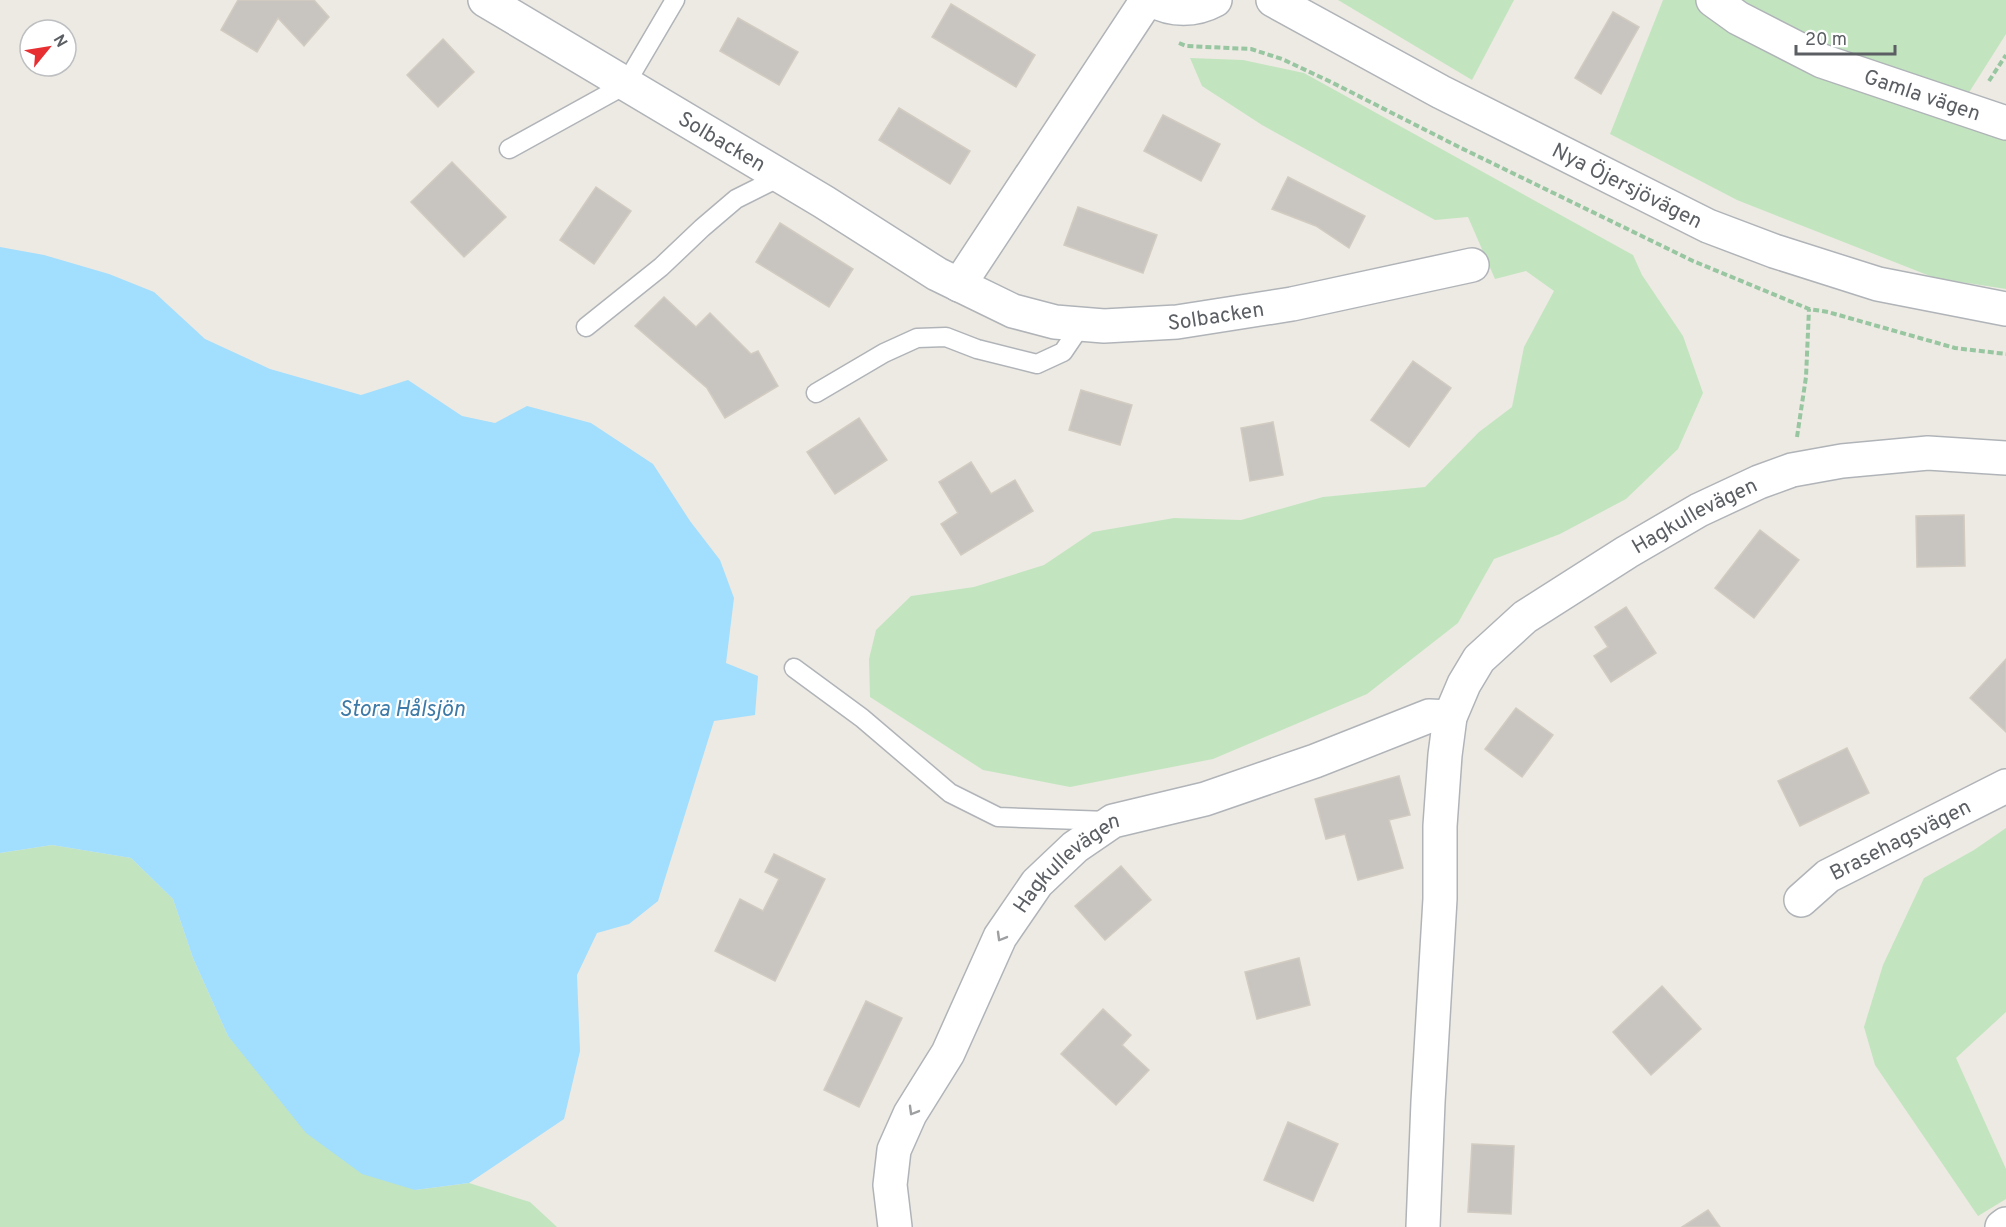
<svg xmlns="http://www.w3.org/2000/svg" width="2006" height="1227" font-family="Overpass,sans-serif">
  <rect width="100%" height="100%" fill="#edeae3"/>
  <g fill="#c2e5bf">
    <polygon points="1338,0 1514,0 1472,80"/>
    <polygon points="1663,0 2006,0 2006,34 1956,113 2006,129 2006,289 1935,278 1737,200 1610,134"/>
    <polygon points="1190,58 1243,60 1304,73 1633,255 1642,275 1683,336 1703,393 1678,449 1626,499 1560,534 1494,559 1458,623 1367,694 1213,759 1070,787 983,770 870,697 869,659 876,630 911,596 974,587 1044,565 1093,532 1174,518 1241,520 1323,497 1425,487 1479,432 1512,407 1524,347 1554,291 1526,271 1495,279 1468,217 1435,220 1262,125 1202,86"/>
    <polygon points="2006,828 2006,1012 1956,1058 2006,1169 2006,1199 1978,1216 1875,1065 1864,1027 1883,965 1924,878 1974,850"/>
    <polygon points="52,845 131,858 173,899 193,958 228,1036 415,1190 469,1183 530,1202 557,1227 0,1227 0,853"/>
  </g>
  <polygon fill="#a2defe" points="0,247 44,255 109,274 154,292 205,339 270,369 361,395 408,380 462,416 495,423 527,406 591,423 653,464 690,521 720,560 734,598 726,663 758,676 755,715 714,721 658,901 629,924 597,933 577,975 580,1051 564,1119 469,1183 415,1190 362,1174 306,1133 228,1036 193,958 173,899 131,858 52,845 0,853"/>
  <g fill="#c8c5c0" stroke="#d2cbc1" stroke-width="1.5">
    <polygon points="238,0 314,0 329,17 304,46 278,18 257,52 221,30"/>
    <polygon points="951,4 1035,55 1016,87 932,37"/>
    <polygon points="1613,12 1639,27 1601,94 1575,78"/>
    <polygon points="738,18 798,52 779,85 720,51"/>
    <polygon points="443,39 474,72 438,107 407,75"/>
    <polygon points="899,108 970,151 950,184 879,140"/>
    <polygon points="1163,115 1220,144 1201,181 1144,151"/>
    <polygon points="452,162 506,217 464,257 411,202"/>
    <polygon points="1288,177 1365,216 1349,248 1316,226 1272,209"/>
    <polygon points="596,187 631,211 594,264 560,240"/>
    <polygon points="1078,207 1157,235 1143,273 1064,245"/>
    <polygon points="780,223 853,269 829,307 756,262"/>
    <polygon points="664,297 696,327 710,313 751,354 758,351 778,386 725,418 707,388 635,326"/>
    <polygon points="1413,361 1451,388 1409,447 1371,420"/>
    <polygon points="1081,390 1132,405 1120,445 1069,430"/>
    <polygon points="859,418 887,460 835,494 807,452"/>
    <polygon points="1273,422 1283,475 1250,481 1241,428"/>
    <polygon points="971,462 991,494 1015,480 1033,511 961,555 941,524 958,513 939,482"/>
    <polygon points="1964,515 1965,566 1917,567 1916,516"/>
    <polygon points="1760,530 1799,560 1754,618 1715,588"/>
    <polygon points="1626,607 1656,653 1611,682 1594,656 1608,647 1595,627"/>
    <polygon points="2006,659 2006,732 1970,698"/>
    <polygon points="1516,708 1553,735 1522,777 1485,749"/>
    <polygon points="1847,748 1869,793 1800,826 1778,781"/>
    <polygon points="1399,776 1410,815 1389,820 1403,868 1358,880 1345,834 1326,839 1315,799"/>
    <polygon points="774,854 825,879 775,981 715,951 740,899 763,911 779,879 765,872"/>
    <polygon points="1121,866 1151,900 1105,940 1075,906"/>
    <polygon points="1299,958 1310,1005 1257,1019 1245,972"/>
    <polygon points="1662,986 1701,1029 1651,1075 1613,1032"/>
    <polygon points="866,1001 902,1018 859,1107 824,1090"/>
    <polygon points="1103,1009 1131,1035 1122,1045 1149,1070 1116,1105 1061,1054"/>
    <polygon points="1288,1122 1338,1144 1313,1201 1264,1180"/>
    <polygon points="1472,1144 1514,1146 1511,1214 1468,1212"/>
    <polygon points="1708,1210 1720,1227 1682,1227"/>
  </g>
  <g fill="none" stroke-linecap="round" stroke-linejoin="round">
    <defs>
      <g id="service">
        <polyline points="509,149 625,85 675,0"/>
        <polyline points="586,327 661,267 702,228 736,199 780,177"/>
        <polyline points="816,393 884,353 917,338 946,337 977,349 1037,364 1063,352 1082,324"/>
        <polyline points="794,668 862,718 950,793 998,817 1108,821"/>
      </g>
      <g id="minor">
        <path id="s1" d="M 485,0 L 824,202 L 937,274 L 1013,311 L 1055,322 L 1104,326 L 1177,322 L 1292,304 L 1472,265"/>
        <path id="s2" d="M 1713,0 L 1738,18 L 1822,61 L 2006,123"/>
        <polyline points="959,285 1147,0"/>
        <path id="s3" d="M 1801,900 L 1828,876 L 2006,786"/>
        <path id="s4" d="M 895,1227 L 890,1185 L 894,1150 L 910,1114 L 948,1053 L 1000,937 L 1037,883 L 1075,847 L 1113,821 L 1205,799 L 1315,761 L 1429,716 L 1450,717"/>
        <path id="s5" d="M 1423,1227 L 1428,1102 L 1440,899 L 1440,826 L 1445,755 L 1450,717 L 1464,684 L 1479,659 L 1525,617 L 1627,552 L 1699,510 L 1759,482 L 1792,470 L 1842,461 L 1928,453 L 2006,458"/>
        <polyline points="2002,1227 2006,1224"/>
      </g>
      <g id="tertiary">
        <path d="M 1152,0 C 1172,11 1195,11 1215,0"/>
        <path id="s6" d="M 1273,0 L 1441,92 L 1708,226 L 1774,251 L 1878,284 L 2006,309"/>
      </g>
    </defs>
    <use href="#service" stroke="#b0b4b8" stroke-width="21"/>
    <use href="#minor" stroke="#b0b4b8" stroke-width="36"/>
    <use href="#tertiary" stroke="#b0b4b8" stroke-width="36"/>
    <g stroke="#98c6a1" stroke-width="4" stroke-dasharray="6 3" stroke-linecap="butt">
      <polyline points="1179,43 1186,46 1251,49 1282,59 1331,82 1459,147 1693,261 1809,309 1828,312 1955,348 2006,354"/>
      <polyline points="1989,81 2006,55"/>
      <polyline points="1797,437 1806,377 1809,309"/>
    </g>
    <use href="#service" stroke="#fff" stroke-width="18"/>
    <use href="#minor" stroke="#fff" stroke-width="33"/>
    <use href="#tertiary" stroke="#fff" stroke-width="33"/>
  </g>
  <defs><path id="oneway-chevron" d="M-2-3.5L2.5 0L-2 3.5" fill="none" stroke-width="1.6" stroke-linecap="round" stroke-linejoin="round" transform="scale(1.5)"/></defs>
  <g stroke="#9d9fa1">
    <use href="#oneway-chevron" transform="translate(1001 937) rotate(120)"/>
    <use href="#oneway-chevron" transform="translate(913 1111) rotate(120)"/>
  </g>
  <g text-anchor="middle" stroke-width="4.5" stroke-linejoin="round" paint-order="stroke">
    <g font-size="21" fill="#5b5f63" stroke="#fff">
      <text dy="7" stroke="none"><textPath href="#s2" startOffset="231">Gamla vägen</textPath></text>
      <text dy="7" stroke="none"><textPath href="#s1" startOffset="276">Solbacken</textPath></text>
      <text dy="7" stroke="none"><textPath href="#s6" startOffset="400">Nya Öjersjövägen</textPath></text>
      <text dy="7" stroke="none"><textPath href="#s1" startOffset="818">Solbacken</textPath></text>
      <text dy="7" stroke="none"><textPath href="#s5" startOffset="836">Hagkullevägen</textPath></text>
      <text dy="7" stroke="none"><textPath href="#s3" startOffset="117">Brasehagsvägen</textPath></text>
      <text dy="7" stroke="none"><textPath href="#s4" startOffset="417">Hagkullevägen</textPath></text>
    </g>
    <g font-size="22" font-style="italic" fill="#3d7aa7" stroke="#fff">
      <text x="402" y="716">Stora Hålsjön</text>
    </g>
  </g>
  <g transform="translate(48 48) rotate(60)"><circle r="28" fill="#ffffff" stroke="#bdbfc1" stroke-width="1.5"/>
  <path d="M0-4.5L10 22L0 15L-10 22Z" fill="#e72f31"/>
  <text y="-9" font-size="16" font-weight="bold" text-anchor="middle" fill="#5b5f63">N</text>
  </g>
  <path d="M1796 45v9h99v-9" fill="none" stroke="#5b5f63" stroke-width="3"/>
  <text x="1805" y="45" font-size="18" fill="#5b5f63" stroke="#ffffff" stroke-width="4.5" paint-order="stroke">20 m</text>
</svg>
